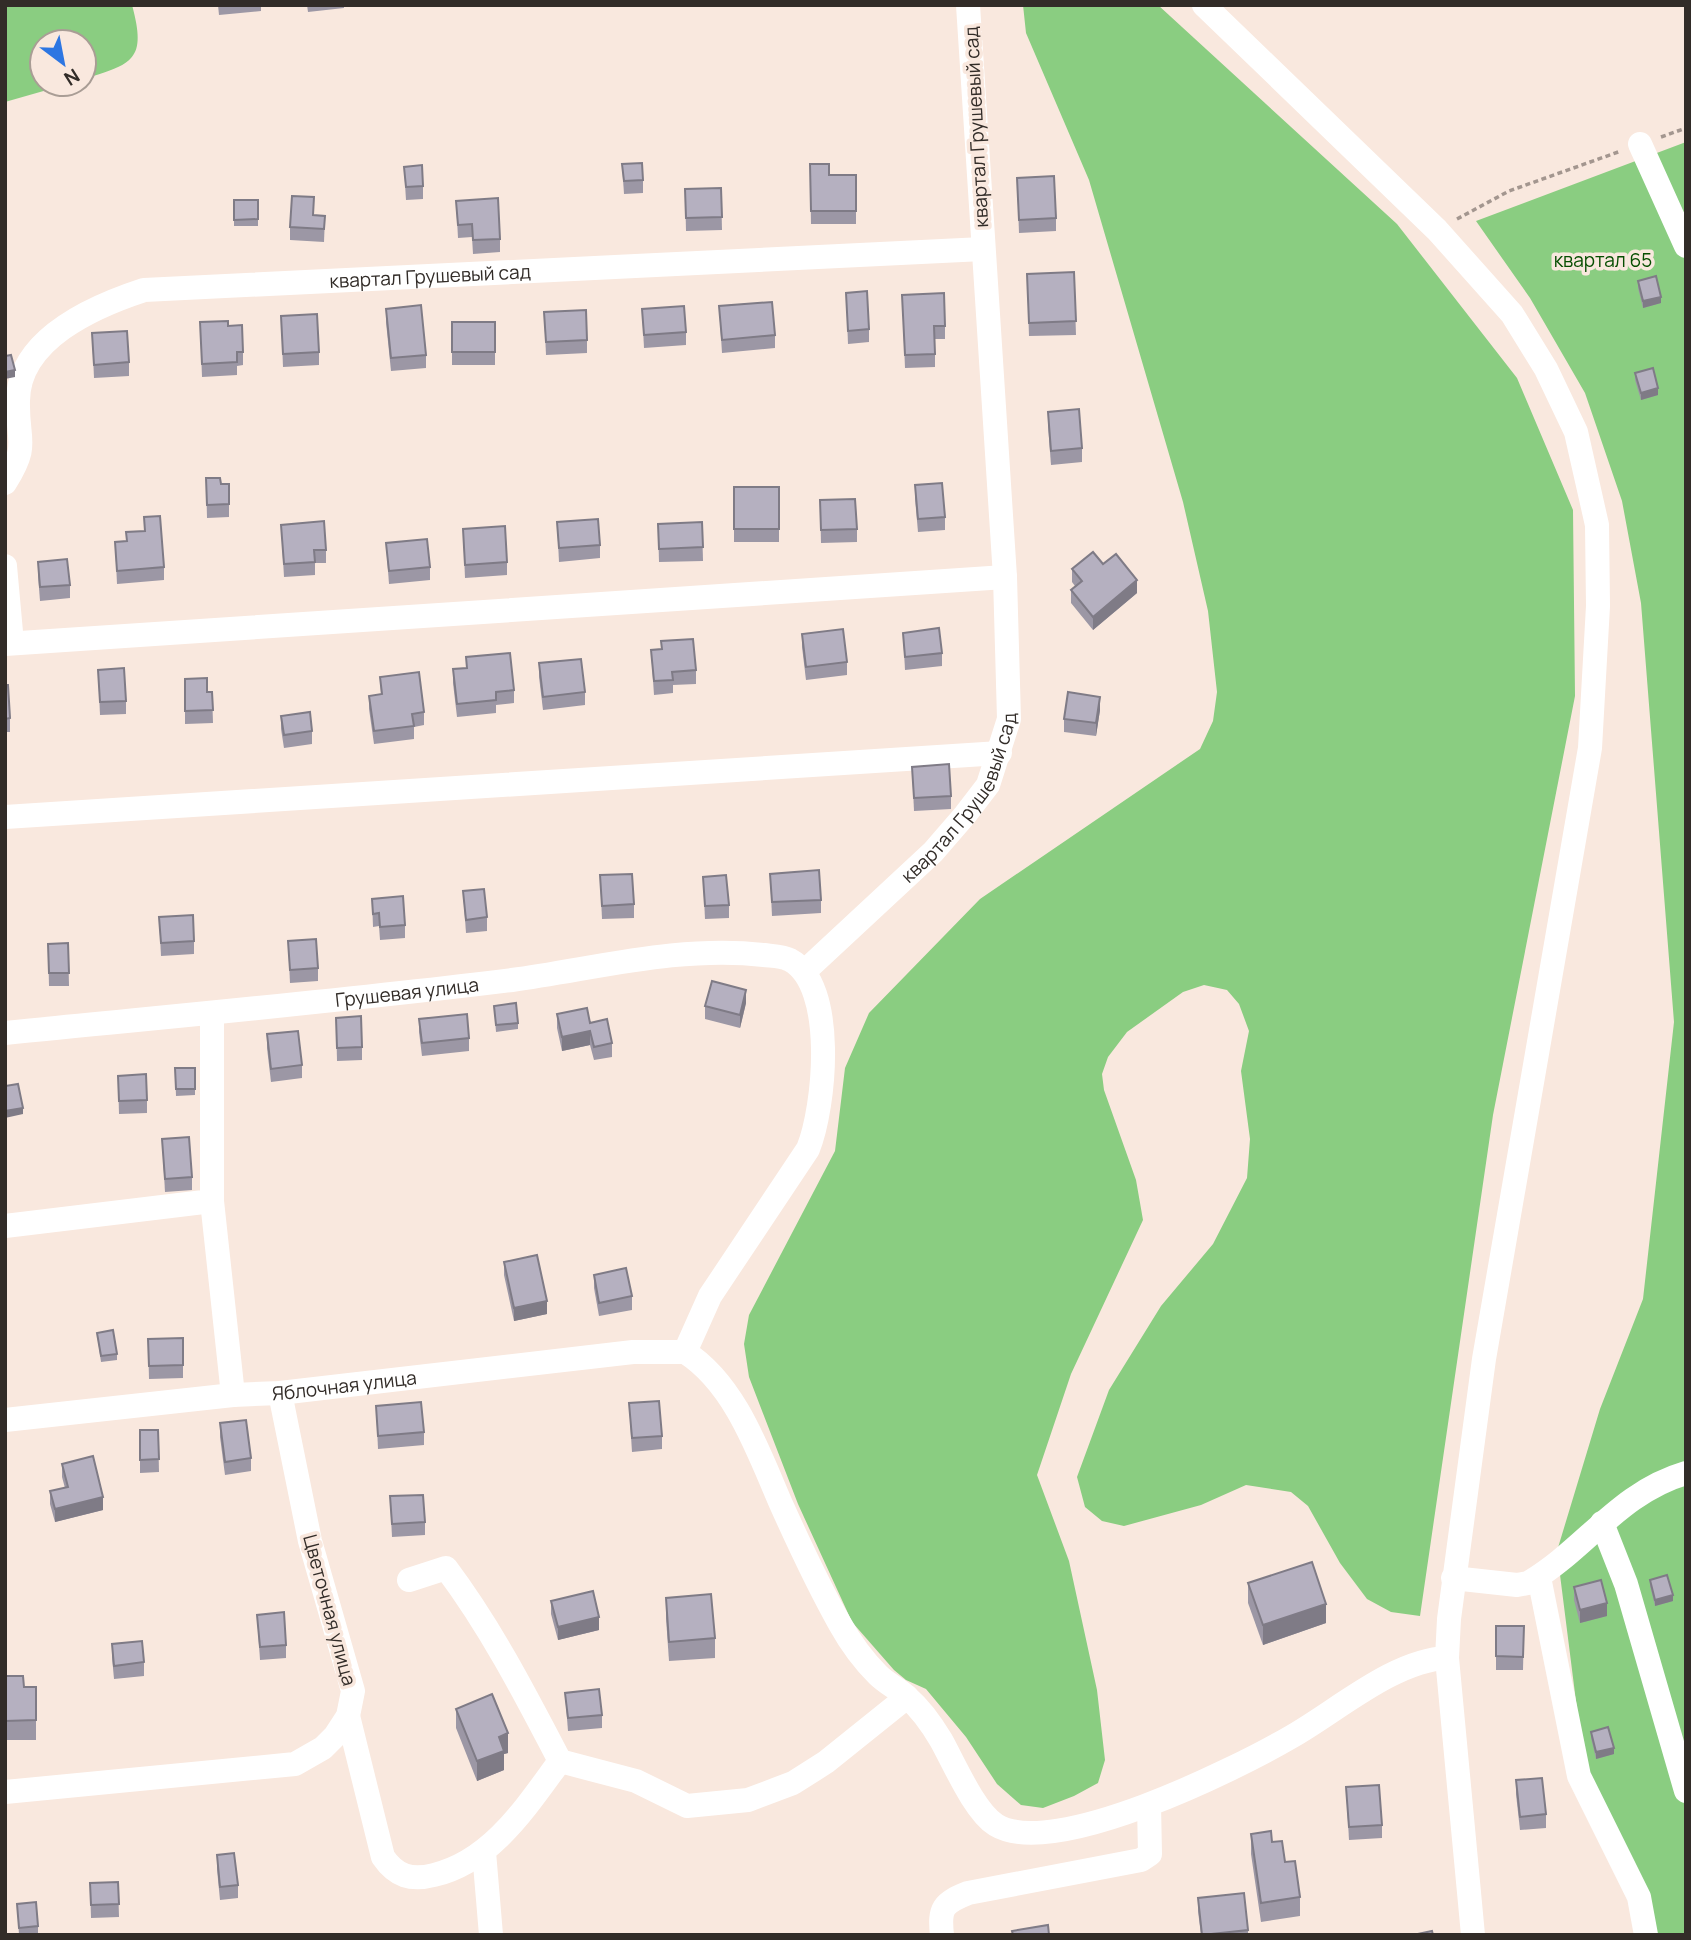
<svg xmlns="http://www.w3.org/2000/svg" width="1691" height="1940" font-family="Manrope,sans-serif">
  <rect width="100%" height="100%" fill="#f9e8de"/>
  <g fill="#8acd81">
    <path d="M 5,5 L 132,5 C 147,60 133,64 84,79 L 84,42 L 42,42 L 42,84 L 68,84 L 5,102 Z"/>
    <polygon points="1023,5 1158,5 1397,224 1517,378 1573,510 1575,696 1493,1115 1420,1616 1391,1612 1367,1599 1340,1563 1308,1506 1291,1492 1246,1485 1201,1505 1124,1526 1102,1521 1085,1507 1077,1477 1109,1390 1161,1306 1213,1244 1247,1178 1250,1139 1241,1071 1249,1031 1239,1004 1227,990 1204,985 1183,992 1127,1032 1108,1057 1102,1074 1104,1090 1136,1180 1143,1220 1071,1374 1037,1475 1069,1561 1097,1690 1105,1760 1098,1783 1074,1796 1043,1808 1021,1805 997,1784 966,1737 926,1689 906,1680 894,1670 852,1622 798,1504 749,1377 744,1344 749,1315 835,1151 845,1068 869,1013 980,899 1200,749 1213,721 1217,692 1208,611 1183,502 1089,180 1026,33"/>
    <polygon points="1686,142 1686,1935 1656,1935 1592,1784 1581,1741 1557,1551 1600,1409 1643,1299 1674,1022 1641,603 1622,501 1585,393 1530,298 1476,221"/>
  </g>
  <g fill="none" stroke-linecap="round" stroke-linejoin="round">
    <g stroke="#a3968f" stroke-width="3.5" stroke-dasharray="5 3.5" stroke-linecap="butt">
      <polyline points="1661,137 1686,128"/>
      <polyline points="1457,219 1509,191 1621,151"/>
    </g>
    <g stroke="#fff" stroke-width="24">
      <polyline points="1204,5 1437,230 1512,314 1546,369 1576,432 1597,525 1598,606 1590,748 1484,1359 1449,1619 1447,1658 1473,1935"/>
      <polyline points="1640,144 1686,246"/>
      <path id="s1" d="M 5,483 C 30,443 17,443 18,401 C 18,339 95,306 144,290 L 983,249"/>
      <polyline points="5,566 12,643"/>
      <polyline points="5,644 1005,577"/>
      <polyline points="5,817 1000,753"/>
      <path id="s2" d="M 805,971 L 933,852 L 965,815 L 988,785 L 1009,719 L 1005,577 L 968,5"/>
      <path id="s3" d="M 5,1033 C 174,1016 343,1001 512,980 C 594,969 680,945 764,955 C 772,956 783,956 790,960 C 837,985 825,1107 808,1149 L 710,1296 L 685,1352"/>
      <polyline points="212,1201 233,1395"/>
      <polyline points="5,1226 212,1201 212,1013"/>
      <path d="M 685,1352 C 735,1384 758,1451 781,1504 C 799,1544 818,1585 840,1624 C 850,1642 864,1661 878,1675 C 887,1684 899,1689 908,1698 C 922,1710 932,1725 941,1740 C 954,1763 974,1811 996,1825 C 1053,1860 1236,1769 1291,1737 C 1337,1711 1394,1660 1447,1658"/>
      <path id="s4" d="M 5,1420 L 233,1395 L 280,1393 L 633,1352 L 685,1352"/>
      <polyline points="1602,1523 1626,1584 1686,1791"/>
      <polyline points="1539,1577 1579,1776 1639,1897 1646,1935"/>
      <path d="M 1453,1578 L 1517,1585 L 1528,1583 C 1586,1549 1618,1493 1686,1473"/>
      <path d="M 409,1580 L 446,1568 C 491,1628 525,1694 560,1761"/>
      <path d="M 348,1716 L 383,1857 C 396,1876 411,1881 434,1875 C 492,1861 526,1807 560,1761 L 636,1781 L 687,1806 L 748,1800 L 793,1783 L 826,1762 L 907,1697"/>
      <polyline points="5,1792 295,1764 323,1748 335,1736 348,1716 353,1691 310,1541 280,1393"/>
      <polyline points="484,1852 491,1935"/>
      <path d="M 942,1935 C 939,1908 943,1903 968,1893 L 1141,1860 L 1150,1854 L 1149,1805"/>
    </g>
  </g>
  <g fill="#9c97a5">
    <polygon points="218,5 261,5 261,11 219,15"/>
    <polygon points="307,5 344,5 344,8 308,12"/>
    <polygon points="622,164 643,180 643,193 624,194"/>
    <polygon points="810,164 829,175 856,175 856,224 811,224"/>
    <polygon points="404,167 423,186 423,199 406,200"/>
    <polygon points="1017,178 1056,218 1056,231 1019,233"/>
    <polygon points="721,188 722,230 686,231 685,189"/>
    <rect x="234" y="200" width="24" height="26"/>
    <polygon points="456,201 500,239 500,252 473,254 472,237 458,238"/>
    <polygon points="325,216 324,242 290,240 290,227"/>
    <polygon points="1074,272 1076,335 1029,336 1027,274"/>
    <polygon points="1638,281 1661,303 1643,308 1638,288"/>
    <polygon points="846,293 869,329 869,342 848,344"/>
    <polygon points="902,295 945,326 945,339 935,339 935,367 905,368"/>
    <polygon points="719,306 775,335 775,348 722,353"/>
    <polygon points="386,309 426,355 426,368 391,371 386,322"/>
    <polygon points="642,309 686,332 686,345 644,348"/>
    <polygon points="544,312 587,340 587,353 546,355"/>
    <polygon points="281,316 319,352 319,365 283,367"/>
    <polygon points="200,322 228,326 243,352 243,365 237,366 237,375 202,377"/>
    <rect x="452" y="322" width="43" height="43"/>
    <polygon points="92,333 129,362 129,376 94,378"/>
    <polygon points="1635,373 1658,395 1641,400 1635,380"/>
    <polygon points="1048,412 1082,448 1082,462 1051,465 1048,425"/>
    <polygon points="206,478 221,484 229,484 229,517 207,518"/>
    <polygon points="915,485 945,517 945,530 918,532 915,498"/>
    <rect x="734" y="487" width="45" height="55"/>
    <polygon points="820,500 857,529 857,542 821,543"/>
    <polygon points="144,517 164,567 164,580 117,584 115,542 126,541 126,532 144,531"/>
    <polygon points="557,522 600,545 600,558 559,562"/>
    <polygon points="702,522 703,561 659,562 658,524"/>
    <polygon points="281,525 326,550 326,563 315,563 315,575 284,577"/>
    <polygon points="463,529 507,562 507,575 465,578"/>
    <polygon points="386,543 430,567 430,580 389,584"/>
    <polygon points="38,562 70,585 70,598 40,601 38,575"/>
    <polygon points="1103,564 1137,593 1093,630 1071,603 1071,590 1075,586 1072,582 1072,569"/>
    <polygon points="903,633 942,653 942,666 905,670"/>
    <polygon points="802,634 847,662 847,675 806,680 802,647"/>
    <polygon points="651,650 696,670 696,684 673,685 673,693 654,695"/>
    <polygon points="466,657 514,690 514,703 496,705 496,713 457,717 453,683 453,669 466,668"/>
    <polygon points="539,663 585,692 585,705 543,710 539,677"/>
    <polygon points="98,670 126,701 126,714 100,715"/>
    <polygon points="380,677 424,712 424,725 414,727 414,739 374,744 369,709 369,696 381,695"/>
    <polygon points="185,679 207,692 212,692 213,723 185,724"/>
    <polygon points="5,685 10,718 10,732 5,732"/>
    <polygon points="1100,710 1096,736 1064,732 1064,719"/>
    <polygon points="281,716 312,731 312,744 284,748 281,729"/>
    <polygon points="912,767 951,796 951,809 914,811"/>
    <polygon points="770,874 821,900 821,913 772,916"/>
    <polygon points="600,875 634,904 634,918 602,919"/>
    <polygon points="703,877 729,905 729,918 705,919"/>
    <polygon points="463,891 487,917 487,931 466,933"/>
    <polygon points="372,899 405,925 405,938 380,940 379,926 373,927"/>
    <polygon points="159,917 194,941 194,954 161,956"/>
    <polygon points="288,941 318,968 318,981 290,983"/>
    <polygon points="68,943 69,986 49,986 48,944"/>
    <polygon points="746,1003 740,1028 705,1019 705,1006"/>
    <polygon points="494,1006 518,1023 518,1029 496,1032"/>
    <polygon points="557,1014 590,1023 612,1043 612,1057 594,1060 590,1045 562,1051 557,1028"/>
    <polygon points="336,1018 362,1047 362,1060 337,1061"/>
    <polygon points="419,1019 469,1038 469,1051 422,1056 419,1032"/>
    <polygon points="267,1034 302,1065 302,1078 271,1082 267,1048"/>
    <polygon points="175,1068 195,1068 195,1095 176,1096"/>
    <polygon points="118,1076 147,1100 147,1113 119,1114"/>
    <polygon points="162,1139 192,1177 192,1190 165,1192"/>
    <polygon points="504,1262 547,1314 514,1321 504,1275"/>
    <polygon points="594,1275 632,1296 632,1310 599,1316 594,1288"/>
    <polygon points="97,1333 117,1354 117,1360 101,1362"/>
    <polygon points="183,1338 183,1378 149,1379 148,1339"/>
    <polygon points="629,1403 662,1436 662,1449 632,1452"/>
    <polygon points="376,1406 424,1432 424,1445 378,1449"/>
    <polygon points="220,1423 251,1458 251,1471 225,1475 220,1437"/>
    <polygon points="140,1430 158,1430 159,1472 140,1473"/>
    <polygon points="62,1464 103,1510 55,1522 50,1504 50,1491 65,1488 62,1477"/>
    <polygon points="390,1496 425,1522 425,1535 392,1537"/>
    <polygon points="1650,1580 1673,1601 1655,1606 1650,1586"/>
    <polygon points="1248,1583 1326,1623 1263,1645 1248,1603"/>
    <polygon points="1574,1587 1607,1616 1580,1623 1574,1600"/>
    <polygon points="666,1598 715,1638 715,1658 669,1661 666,1618"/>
    <polygon points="551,1601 599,1630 558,1640 551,1614"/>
    <polygon points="257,1615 286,1645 286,1658 260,1660"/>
    <polygon points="1496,1626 1524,1626 1523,1670 1496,1670"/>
    <polygon points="112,1644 144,1662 144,1676 114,1679 112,1657"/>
    <polygon points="5,1676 24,1687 36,1687 36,1740 5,1740"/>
    <polygon points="565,1693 602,1715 602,1728 568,1731"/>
    <polygon points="456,1709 508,1753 504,1754 504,1770 477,1781 456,1728"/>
    <polygon points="1591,1732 1614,1754 1596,1759 1591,1738"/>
    <polygon points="1516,1780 1546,1814 1546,1828 1520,1830 1516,1794"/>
    <polygon points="1346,1787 1382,1825 1382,1838 1349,1840"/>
    <polygon points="1251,1834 1272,1842 1285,1862 1300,1897 1300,1916 1261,1922 1251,1854"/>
    <polygon points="217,1855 238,1885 238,1898 220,1900 217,1869"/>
    <polygon points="118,1882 119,1917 91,1918 90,1883"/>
    <polygon points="1198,1898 1248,1930 1248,1935 1201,1935 1198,1911"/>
    <polygon points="17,1904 38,1926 38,1933 19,1935"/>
  </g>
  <g fill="#7f7b86">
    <polygon points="1661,297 1661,303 1643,308 1643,301"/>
    <polygon points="15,370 15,377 5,379 5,372"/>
    <polygon points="1658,388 1658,395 1641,400 1641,393"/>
    <polygon points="1137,580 1137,593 1093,630 1093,617"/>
    <polygon points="1100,697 1100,710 1096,736 1096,723"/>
    <polygon points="746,990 746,1003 740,1028 740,1015"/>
    <polygon points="590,1031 590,1045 562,1051 562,1037"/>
    <polygon points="23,1108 23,1114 5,1118 5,1111"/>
    <polygon points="547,1301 547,1314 514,1321 514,1308"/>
    <polygon points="103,1497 103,1510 55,1522 55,1509"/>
    <polygon points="1673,1595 1673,1601 1655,1606 1655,1600"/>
    <polygon points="1607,1603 1607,1616 1580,1623 1580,1610"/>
    <polygon points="1326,1604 1326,1623 1263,1645 1263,1625"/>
    <polygon points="599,1617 599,1630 558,1640 558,1627"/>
    <polygon points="508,1733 508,1753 504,1754 504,1770 477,1781 477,1761 499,1737"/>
    <polygon points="1614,1748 1614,1754 1596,1759 1596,1752"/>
  </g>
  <g fill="#b5b0c0" stroke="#7f7b86" stroke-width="2">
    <polygon points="642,163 643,180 624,181 622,164"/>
    <polygon points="810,164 829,164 829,175 856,175 856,211 811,211"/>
    <polygon points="422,165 423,186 406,187 404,167"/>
    <polygon points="1054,176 1056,218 1019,220 1017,178"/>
    <polygon points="721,188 722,217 686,218 685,189"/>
    <polygon points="292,196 314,197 313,215 325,216 324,229 290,227"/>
    <polygon points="498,198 500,239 473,240 472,224 458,225 456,201"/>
    <polygon points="234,200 258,200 258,219 234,220"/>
    <polygon points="1074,272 1076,321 1029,323 1027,274"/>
    <polygon points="1656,276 1661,297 1643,301 1638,281"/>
    <polygon points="867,291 869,329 848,331 846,293"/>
    <polygon points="944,293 945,326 934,326 935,354 905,355 902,295"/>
    <polygon points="772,302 775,335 722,340 719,306"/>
    <polygon points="421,305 426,355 391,358 386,309"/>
    <polygon points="684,306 686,332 644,335 642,309"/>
    <polygon points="586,310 587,340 546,342 544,312"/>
    <polygon points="317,314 319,352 283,354 281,316"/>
    <polygon points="228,321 228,326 242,325 243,352 237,352 237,362 202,364 200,322"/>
    <rect x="452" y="322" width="43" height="30"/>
    <polygon points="127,331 129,362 94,365 92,333"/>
    <polygon points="11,355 15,370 5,372 5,356"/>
    <polygon points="1653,368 1658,388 1641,393 1635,373"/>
    <polygon points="1079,409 1082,448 1051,451 1048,412"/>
    <polygon points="206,478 220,478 221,484 229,484 229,504 207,505"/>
    <polygon points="942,483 945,517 918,519 915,485"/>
    <rect x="734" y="487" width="45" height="42"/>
    <polygon points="855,499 857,529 821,530 820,500"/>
    <polygon points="160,516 164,567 117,571 115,542 127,541 126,532 145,531 144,517"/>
    <polygon points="598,519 600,545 559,548 557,522"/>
    <polygon points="324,521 326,550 314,550 315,562 284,564 281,525"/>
    <polygon points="702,522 703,547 659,549 658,524"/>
    <polygon points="505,526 507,562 465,565 463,529"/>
    <polygon points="427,539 430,567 389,571 386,543"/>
    <polygon points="1093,552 1103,564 1116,554 1137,580 1093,617 1071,590 1082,581 1072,569"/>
    <polygon points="67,559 70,585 40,587 38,562"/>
    <polygon points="939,628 942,653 905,657 903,633"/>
    <polygon points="843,629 847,662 806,667 802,634"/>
    <polygon points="693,639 696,670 672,672 673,680 654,681 651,650 662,649 661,641"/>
    <polygon points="510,653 514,690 496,692 496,700 457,704 453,669 467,668 466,657"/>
    <polygon points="581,659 585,692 543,697 539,663"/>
    <polygon points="124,668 126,701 100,702 98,670"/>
    <polygon points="419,672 424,712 412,714 414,726 374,731 369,696 382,694 380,677"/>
    <polygon points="207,678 207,692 212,692 213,710 185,711 185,679"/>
    <polygon points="5,685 8,685 10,718 5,719"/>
    <polygon points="1068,692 1100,697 1096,723 1064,719"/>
    <polygon points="310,712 312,731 284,735 281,716"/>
    <polygon points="949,764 951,796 914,798 912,767"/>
    <polygon points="819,870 821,900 772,902 770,874"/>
    <polygon points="632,874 634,904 602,906 600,875"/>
    <polygon points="726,875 729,905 705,906 703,877"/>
    <polygon points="484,889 487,917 466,920 463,891"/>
    <polygon points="403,896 405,925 380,927 379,913 373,914 372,899"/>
    <polygon points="193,915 194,941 161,943 159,917"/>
    <polygon points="316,939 318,968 290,970 288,941"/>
    <polygon points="68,943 69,973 49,973 48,944"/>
    <polygon points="712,981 746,990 740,1015 705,1006"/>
    <polygon points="516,1003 518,1023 496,1025 494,1006"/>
    <polygon points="587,1008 590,1023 607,1019 612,1043 594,1047 590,1031 562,1037 557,1014"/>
    <polygon points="467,1014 469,1038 422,1043 419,1019"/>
    <polygon points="361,1016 362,1047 337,1048 336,1018"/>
    <polygon points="298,1031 302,1065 271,1069 267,1034"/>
    <polygon points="175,1068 195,1068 195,1089 176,1089"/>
    <polygon points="146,1074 147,1100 119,1101 118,1076"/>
    <polygon points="18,1084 23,1108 5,1111 5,1086"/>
    <polygon points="189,1137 192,1177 165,1179 162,1139"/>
    <polygon points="537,1255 547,1301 514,1308 504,1262"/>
    <polygon points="626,1268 632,1296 599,1303 594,1275"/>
    <polygon points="113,1330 117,1354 101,1356 97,1333"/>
    <polygon points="183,1338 183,1365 149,1366 148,1339"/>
    <polygon points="659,1401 662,1436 632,1438 629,1403"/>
    <polygon points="421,1402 424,1432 378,1436 376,1406"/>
    <polygon points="246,1420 251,1458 225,1462 220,1423"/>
    <polygon points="140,1430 158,1430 159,1459 140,1460"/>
    <polygon points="93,1456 103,1497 55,1509 50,1491 68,1487 62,1464"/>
    <polygon points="423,1495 425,1522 392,1524 390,1496"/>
    <polygon points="1312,1562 1326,1604 1263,1625 1248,1583"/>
    <polygon points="1667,1575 1673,1595 1655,1600 1650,1580"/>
    <polygon points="1601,1580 1607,1603 1580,1610 1574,1587"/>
    <polygon points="593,1591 599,1617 558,1627 551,1601"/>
    <polygon points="711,1594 715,1638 669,1642 666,1598"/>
    <polygon points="284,1612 286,1645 260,1647 257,1615"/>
    <polygon points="1496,1626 1524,1626 1523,1657 1496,1656"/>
    <polygon points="142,1641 144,1662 114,1666 112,1644"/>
    <polygon points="5,1676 23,1676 24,1687 36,1687 36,1720 5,1721"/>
    <polygon points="599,1689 602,1715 568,1718 565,1693"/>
    <polygon points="492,1694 508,1733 499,1737 504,1751 477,1761 456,1709"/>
    <polygon points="1608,1727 1614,1748 1596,1752 1591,1732"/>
    <polygon points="1542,1778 1546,1814 1520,1817 1516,1780"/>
    <polygon points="1379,1785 1382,1825 1349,1827 1346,1787"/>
    <polygon points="1271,1831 1272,1842 1282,1841 1285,1862 1295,1861 1300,1897 1261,1903 1251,1834"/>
    <polygon points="234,1853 238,1885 220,1887 217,1855"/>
    <polygon points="118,1882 119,1904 91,1905 90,1883"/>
    <polygon points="1244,1893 1248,1930 1202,1935 1198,1898"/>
    <polygon points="36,1902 38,1926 19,1928 17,1904"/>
    <polygon points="1048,1925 1049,1935 1013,1935 1012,1931"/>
    <polygon points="1432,1931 1433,1935 1413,1935"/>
  </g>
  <g text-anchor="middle" stroke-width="7" stroke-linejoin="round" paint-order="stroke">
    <g font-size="19" fill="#322c28" stroke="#f9e8de">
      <text transform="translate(976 127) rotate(-93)" y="7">квартал Грушевый сад</text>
      <text dy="7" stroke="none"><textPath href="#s1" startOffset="551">квартал Грушевый сад</textPath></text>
      <text dy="7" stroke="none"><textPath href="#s2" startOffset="236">квартал Грушевый сад</textPath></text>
      <text dy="7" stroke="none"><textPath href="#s3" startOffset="404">Грушевая улица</textPath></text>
      <text dy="7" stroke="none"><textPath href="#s4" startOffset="341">Яблочная улица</textPath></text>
      <text transform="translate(330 1610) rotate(75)" y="7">Цветочная улица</text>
    </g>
    <g font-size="19" fill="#064e00" stroke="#f9e8de">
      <text x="1603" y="267">квартал 65</text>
    </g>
  </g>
  <rect width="1691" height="1940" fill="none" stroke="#322c28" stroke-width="14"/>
  <g transform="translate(63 63) rotate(148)"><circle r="33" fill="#f9e8de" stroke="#a99d95" stroke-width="2"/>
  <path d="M0-5L12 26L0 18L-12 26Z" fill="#2d76e2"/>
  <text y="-10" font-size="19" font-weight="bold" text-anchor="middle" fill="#322c28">N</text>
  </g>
</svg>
